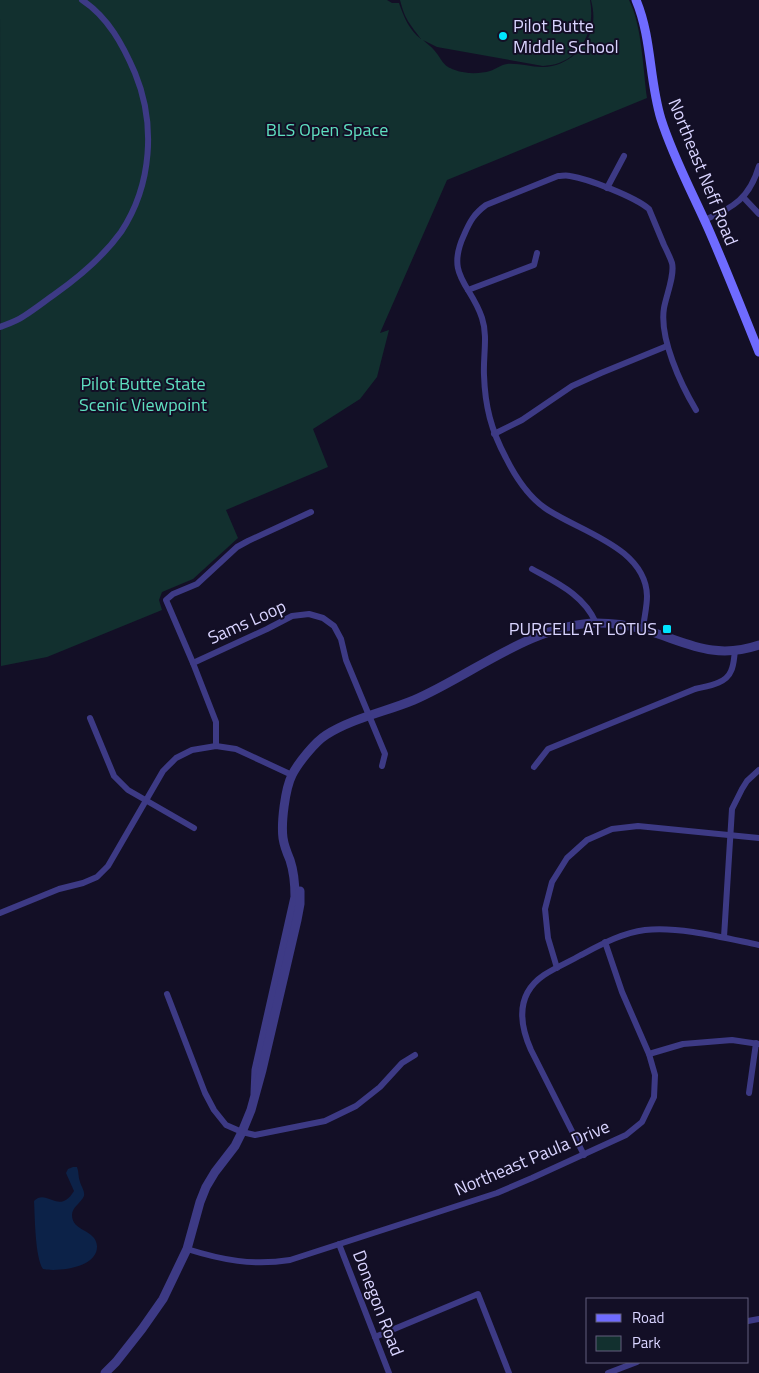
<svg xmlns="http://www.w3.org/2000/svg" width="759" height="1373" font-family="'Titillium Web',sans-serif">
  <rect width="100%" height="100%" fill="#130f26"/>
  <path fill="#12302f" d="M 0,0 L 387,0 L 392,3 L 399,3 C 404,17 409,30 421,39 C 410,24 405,20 400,0 L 590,0 C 595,26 585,53 559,63 C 554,65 548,65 543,66 L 437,47 L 423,40 C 426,43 431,46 434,50 C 442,59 442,66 455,70 C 465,74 480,74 490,71 C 496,69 500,65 507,64 C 519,63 530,67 542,67 C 565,68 590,47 593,23 C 594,15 593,8 591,0 L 629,0 C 642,25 643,69 647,98 L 447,180 L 380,333 L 389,330 L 377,377 L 360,399 L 313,429 L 328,467 L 226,510 L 238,538 L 193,579 L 162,592 L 159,600 L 162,610 L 47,657 L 1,666 Z"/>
  <path fill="#0c2248" d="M 73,1167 L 77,1167 C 79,1172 78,1177 80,1182 C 81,1186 85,1191 84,1196 C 81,1203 72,1207 72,1215 C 72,1232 96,1229 97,1246 C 98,1268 57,1272 43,1269 C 35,1257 35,1217 34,1201 C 47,1188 59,1216 74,1191 L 66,1173 L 68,1169 Z"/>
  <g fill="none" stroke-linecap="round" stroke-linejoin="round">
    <g stroke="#3d3a85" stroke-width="6">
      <polyline points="607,188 624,156"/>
      <polyline points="743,197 759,214"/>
      <path d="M 704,220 C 734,208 750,197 759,166"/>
      <polyline points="468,290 534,265 537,253"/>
      <path d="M 0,327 C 8,324 17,321 24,316 C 35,309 45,301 55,294 C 79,277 103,257 121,232 C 152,185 156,124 135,73 C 123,45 108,17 82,0"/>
      <polyline points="494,434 522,420 572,386 601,373 667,346"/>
      <path d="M 532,569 C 557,583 584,595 596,623"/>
      <path d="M 643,629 C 644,618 647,607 647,596 C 646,547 578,531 545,508 C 528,496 515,476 506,458 C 491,430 485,406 484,375 C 483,356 488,336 482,318 C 471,284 445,276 464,235 C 470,221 474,214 486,205 L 558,176 C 562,176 566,175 570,176 C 589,179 635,197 649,209 C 654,221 659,233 664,245 C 667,251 670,257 672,263 C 675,275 666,296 664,308 C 659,338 681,385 696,410"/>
      <polyline points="193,663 267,629 292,616 309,614 323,618 334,626 341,639 346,660 385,754 382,766"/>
      <polyline points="90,718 114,776 128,790 194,828"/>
      <polyline points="216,746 216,722 193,663 166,600 173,594 197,584 237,547 248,541 311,512"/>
      <path d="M 534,767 L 548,749 L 695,689 C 707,686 726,684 731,671 C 734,665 734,657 735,651"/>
      <polyline points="0,913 59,889 83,883 97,877 108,866 163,771 176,758 192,750 216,746 236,749 292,775"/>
      <polyline points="724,937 732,809 742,789 747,781 759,770"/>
      <polyline points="557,968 548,938 545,909 552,882 567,858 587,840 612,829 638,826 759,838"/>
      <polyline points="167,994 205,1093 214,1110 226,1125 242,1132 255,1135 325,1121 356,1106 380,1087 402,1063 415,1055"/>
      <polyline points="649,1054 683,1044 732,1040 759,1044"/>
      <polyline points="749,1093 756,1043"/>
      <path d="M 584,1155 L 531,1050 C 519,1023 516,994 544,975 C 556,967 569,962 581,955 C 602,944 622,933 645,930 C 679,926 725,938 759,945"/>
      <polyline points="339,1244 389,1373"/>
      <path d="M 187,1249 C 222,1260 253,1266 290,1260 L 497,1193 L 532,1178 L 626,1135 L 642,1122 L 654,1097 L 655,1075 L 649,1054 L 622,992 L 605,942"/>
      <polyline points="748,1321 759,1319"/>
      <polyline points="375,1337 478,1294 509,1373"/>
      <polyline points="608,1373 637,1362"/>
    </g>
    <g stroke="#3d3a85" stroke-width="9">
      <path d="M 255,1093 L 256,1070 L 295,897 C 295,884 294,872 290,860 C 287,853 284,845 283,838 C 281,823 285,789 292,775 C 298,763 315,742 326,735 C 353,718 385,712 414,700 C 472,675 532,624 597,623 C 612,623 627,625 642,629 C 685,641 712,661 759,645"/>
      <polyline points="105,1373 116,1362 142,1329 163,1299 187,1249 200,1202 206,1187 215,1172 235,1146 242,1132 251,1110 262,1070 297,920 300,904 300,891"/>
    </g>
    <path stroke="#6f6bff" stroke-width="9" d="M 636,0 C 652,38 649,80 661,119 C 673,157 692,192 708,228 C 726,269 742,310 759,352"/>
  </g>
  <g fill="#00e5ff" stroke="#130f26" stroke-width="2">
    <circle cx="503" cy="36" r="5"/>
    <rect x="662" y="624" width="10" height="10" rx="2.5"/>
  </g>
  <g text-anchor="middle" stroke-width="4" stroke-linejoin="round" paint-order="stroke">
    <g font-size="18" fill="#d9d4ff" stroke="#130f26" text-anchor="start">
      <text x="513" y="32">Pilot Butte<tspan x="513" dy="21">Middle School</tspan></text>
      <text x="657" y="635" text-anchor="end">PURCELL AT LOTUS</text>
    </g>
    <g font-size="18" fill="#5fe0c0" stroke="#130f26">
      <text x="327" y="136">BLS Open Space</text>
      <text x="143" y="390">Pilot Butte State<tspan x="143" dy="21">Scenic Viewpoint</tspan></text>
    </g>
    <g font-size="18" fill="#d9d4ff" stroke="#130f26">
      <text transform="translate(703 172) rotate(68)" y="6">Northeast Neff Road</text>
      <text transform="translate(247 622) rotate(-24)" y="6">Sams Loop</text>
      <text transform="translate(532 1158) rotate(-23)" y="6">Northeast Paula Drive</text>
      <text transform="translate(378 1303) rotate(69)" y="6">Donegon Road</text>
    </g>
  </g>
  <rect x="586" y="1298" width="162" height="65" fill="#130f26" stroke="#625e7d"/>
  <rect x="596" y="1314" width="25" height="8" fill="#6f6bff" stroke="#625e7d"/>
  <text x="632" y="1323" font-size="15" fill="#d9d4ff">Road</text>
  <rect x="596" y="1336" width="25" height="15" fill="#12302f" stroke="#625e7d"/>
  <text x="632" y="1348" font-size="15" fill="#d9d4ff">Park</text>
</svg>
